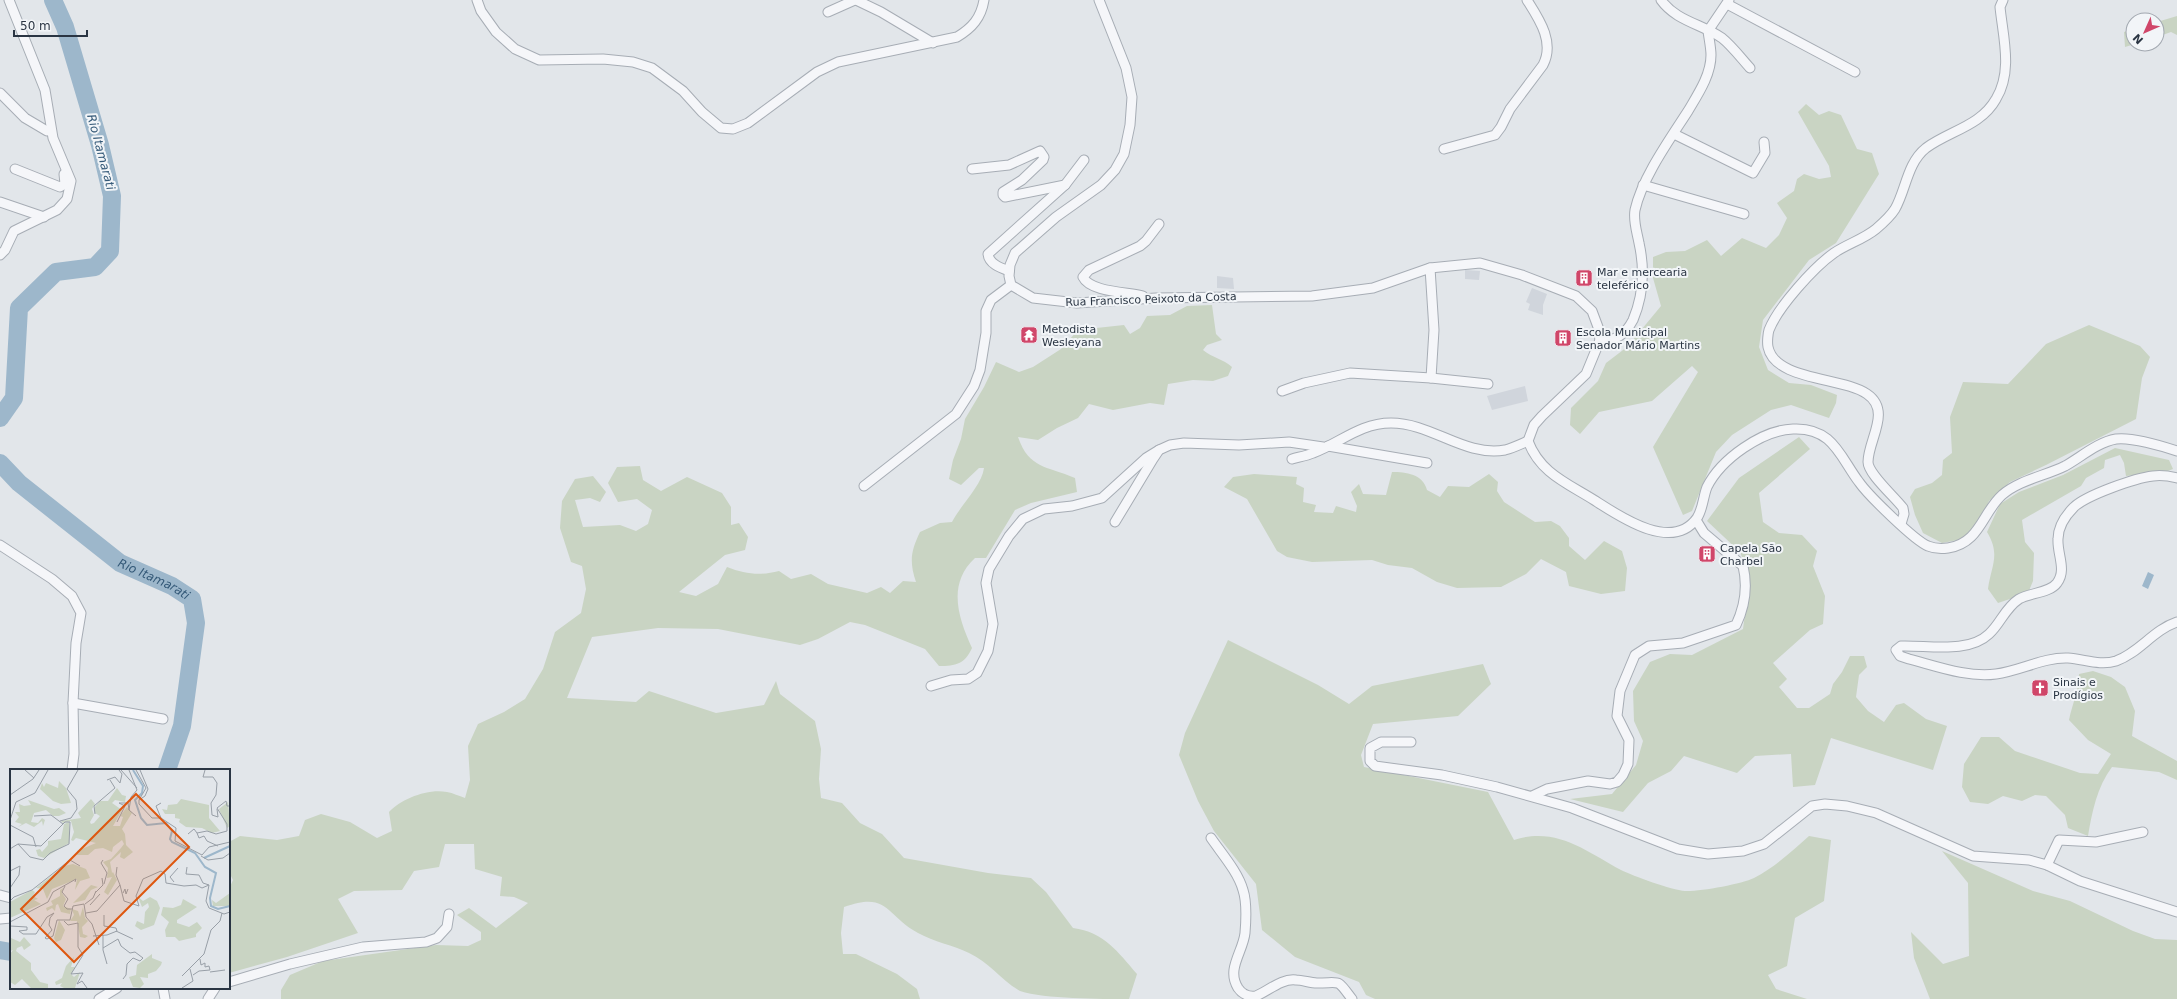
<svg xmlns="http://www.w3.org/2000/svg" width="2177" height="999" font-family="'DejaVu Sans',sans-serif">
  <rect width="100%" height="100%" fill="#e2e6ea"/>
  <g fill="#d0d5dc">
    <polygon points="1465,270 1480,271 1479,280 1465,279"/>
    <polygon points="1217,276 1233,278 1234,289 1217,288"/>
    <polygon points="1532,288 1547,294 1543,305 1543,315 1528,310 1530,304 1526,302"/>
    <polygon points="1525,386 1528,401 1492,410 1487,396"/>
  </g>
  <g fill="#c9d4c3">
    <polygon points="2177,16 2177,35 2171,32 2157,37 2157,22"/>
    <polygon points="2133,29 2133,44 2135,44 2125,47 2124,32"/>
    <polygon points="1806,104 1819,115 1829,111 1841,115 1857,149 1872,153 1879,174 1836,243 1809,260 1763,320 1759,347 1768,370 1789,383 1811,385 1837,395 1836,403 1829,418 1791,405 1771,410 1732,435 1716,452 1692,511 1683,515 1653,447 1698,372 1692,366 1652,401 1599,412 1580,434 1570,425 1571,408 1598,381 1606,363 1627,347 1661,306 1653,278 1653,257 1666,252 1685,251 1707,240 1721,256 1742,238 1766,248 1779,235 1787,218 1777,203 1794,191 1797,179 1804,174 1819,179 1831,177 1829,166 1798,112"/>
    <path d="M 1212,305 L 1216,334 L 1222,340 L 1207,345 L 1203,350 C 1213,358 1223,359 1232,367 L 1228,376 L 1213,381 L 1193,380 L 1168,384 L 1164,405 L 1150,403 L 1113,410 L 1089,404 L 1078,418 L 1057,428 L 1038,440 L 1018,437 C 1029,469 1047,466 1075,478 L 1077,492 L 1031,503 L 1015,510 L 986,558 L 975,558 C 947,584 958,617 972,648 C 965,664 956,666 939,666 L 925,649 L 865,625 L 850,622 L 818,639 L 800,645 L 718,629 L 658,628 L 592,637 L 567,698 L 636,702 L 649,691 L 716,713 L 764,705 L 776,681 L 780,694 L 815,721 L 821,749 L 819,779 L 821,798 L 842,803 L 860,823 L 882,834 L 904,858 L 988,873 L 1031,878 L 1046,892 L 1073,928 C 1104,932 1118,952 1137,974 L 1129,999 C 1100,999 1045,999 1020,991 C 1002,981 989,962 969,953 C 953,945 934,942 918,933 C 885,915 889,891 844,907 L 841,933 L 843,954 L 856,954 L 897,974 L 917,989 L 920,999 L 281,999 L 281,990 L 290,975 L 323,961 L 436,945 L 468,946 L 481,940 L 481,932 L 457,915 L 469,908 L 496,928 L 528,903 L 514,897 L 500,896 L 502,877 L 475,869 L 474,844 L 445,844 L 439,867 L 414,871 L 402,890 L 354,891 L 338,899 L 358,933 L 287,957 L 229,973 L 229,889 L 233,880 L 229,872 L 229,842 L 240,836 L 277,840 L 299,836 L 305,820 L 321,814 L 350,822 L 377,838 L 392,831 L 389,812 C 401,799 428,788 447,792 C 453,793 459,796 465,798 L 470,780 L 468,746 L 478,724 L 504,712 L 525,699 L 543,669 L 555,632 L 581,613 L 586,589 L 582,566 L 571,562 L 560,528 L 562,501 L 575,479 L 593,476 L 606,492 L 600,502 L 590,498 L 575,500 L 583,527 L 620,525 L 636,531 L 648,524 L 652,510 L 637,499 L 618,502 L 608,483 L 617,467 L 640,466 L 643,480 L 661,491 L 687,477 L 722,493 L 731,507 L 731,525 L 739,523 L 748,537 L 745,550 L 725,555 L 679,592 L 696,596 L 718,584 L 727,567 C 745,574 760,576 779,571 L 791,579 L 811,574 L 828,584 L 867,593 L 881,587 L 890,593 L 903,581 L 916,582 C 909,561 911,551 920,532 L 940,523 L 952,522 C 960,506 982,485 984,468 L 979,468 L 961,485 L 949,479 L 953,460 L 961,439 L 965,419 L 984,387 L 996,362 L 1019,372 L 1033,367 L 1061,349 L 1078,330 L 1124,325 L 1130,334 L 1140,328 L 1147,316 L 1170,315 L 1187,306 Z"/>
    <polygon points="2089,325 2140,346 2150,357 2142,378 2136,419 2046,465 2010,482 1989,501 1983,515 1974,530 1963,539 1942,543 1923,533 1915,515 1910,497 1915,489 1932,483 1942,475 1943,460 1952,453 1950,417 1963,382 2008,384 2046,344"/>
    <polygon points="1799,437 1810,449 1759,493 1763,522 1779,533 1802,535 1817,551 1813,566 1825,596 1823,624 1810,630 1773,663 1787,679 1779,687 1797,708 1809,708 1830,694 1833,684 1842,672 1850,656 1864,656 1867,667 1859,675 1856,697 1868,711 1884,722 1896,705 1904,703 1926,719 1947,726 1933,770 1831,738 1815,785 1793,787 1791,754 1755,756 1737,773 1684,756 1671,771 1648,783 1623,812 1570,799 1612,794 1636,765 1643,741 1634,721 1633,691 1650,662 1670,654 1692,655 1743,629 1750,577 1740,552 1707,521 1739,478"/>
    <path d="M 2115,448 L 2169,460 L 2173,469 L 2165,472 L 2126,476 L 2124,463 L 2120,455 L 2105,460 L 2104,468 L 2086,478 L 2081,486 L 2022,520 L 2025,542 L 2034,553 L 2033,581 L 2028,593 L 1998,603 L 1988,589 C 1991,566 2001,555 1987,532 L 2000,504 L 2019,492 L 2063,475 Z"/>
    <path d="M 1392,472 C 1406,472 1423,474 1427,490 L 1440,497 L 1448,486 L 1469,487 L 1489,474 L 1498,482 L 1497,491 L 1504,502 L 1535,522 L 1551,521 L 1560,526 L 1569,538 L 1569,546 L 1585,560 L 1604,541 L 1622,551 L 1627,568 L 1625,591 L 1601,594 L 1569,586 L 1566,572 L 1541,559 L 1526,574 L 1501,587 L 1457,588 L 1437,582 L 1412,568 L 1388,565 L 1372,560 L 1312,562 L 1287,557 L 1277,551 L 1247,499 L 1224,487 L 1233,477 L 1254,474 L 1297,477 L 1296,484 L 1304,488 L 1303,502 L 1316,505 L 1314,512 L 1333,513 L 1336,506 L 1356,512 L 1357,506 L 1351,492 L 1359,484 L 1363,494 L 1386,495 Z"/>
    <path d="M 1228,640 L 1318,685 L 1349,704 L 1372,686 L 1483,664 L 1491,684 L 1458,716 L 1373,724 L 1361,755 L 1364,767 L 1488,792 L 1514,840 C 1556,826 1586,851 1621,870 C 1633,876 1672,890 1685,891 C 1698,892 1742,884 1754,878 C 1775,867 1792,851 1809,836 L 1831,840 L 1824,901 L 1795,918 L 1787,966 L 1768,975 L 1776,989 L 1807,999 L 1375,999 L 1366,995 L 1359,982 L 1295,957 L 1262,930 L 1256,884 L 1214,831 L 1198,801 L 1179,755 L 1185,733 Z"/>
    <path d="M 2093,671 L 2111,677 L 2125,687 L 2135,711 L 2132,736 L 2177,761 L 2177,780 L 2159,772 L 2112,767 C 2097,787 2092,812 2088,836 L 2068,828 L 2065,815 L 2046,796 L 2035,795 L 2022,801 L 2003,796 L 1988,804 L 1970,802 L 1962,787 L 1964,764 L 1981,737 L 1999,737 L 2015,751 L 2080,773 L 2098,774 L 2111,754 L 2088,740 L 2069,720 C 2072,705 2079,690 2079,674 Z"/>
    <polygon points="1942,851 2033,891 2070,901 2133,931 2155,939 2177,940 2177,999 1930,999 1914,958 1911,932 1943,964 1969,956 1968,883"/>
  </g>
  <polygon fill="#9db7cb" points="2148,572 2154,575 2148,589 2142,586"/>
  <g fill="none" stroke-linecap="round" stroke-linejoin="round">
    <g stroke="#9db7cb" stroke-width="18">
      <polyline points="0,418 14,398 19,308 56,272 95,267 110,251 112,196 100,145 65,27 53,0"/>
      <path id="s1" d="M 0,463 L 19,483 L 120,563 L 172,586 L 192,599 L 196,623 L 182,726 L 167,770"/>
      <polyline points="0,950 11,952"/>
    </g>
    <defs>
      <g id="minor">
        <path d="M 477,0 L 481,11 L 496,32 L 515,49 L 539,60 L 603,59 L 633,62 L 652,68 L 683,91 L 702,112 L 721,128 L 733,129 L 748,123 L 817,72 L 838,62 L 957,37 C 972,28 981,18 984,0"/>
        <polyline points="856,0 881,12 933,43"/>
        <path d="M 1099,0 L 1126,68 L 1132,97 L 1130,125 L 1124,154 L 1115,170 L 1101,185 L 1056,217 L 1015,253 L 1010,265 L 1009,276 L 1011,285 L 1033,298 L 1077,303 L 1156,298 L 1312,296 L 1373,288 L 1430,268 L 1480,263 L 1522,275 L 1576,296 L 1592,311 L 1598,327 L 1600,340 L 1586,374 L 1542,416 L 1534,425 L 1528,441 C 1540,473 1567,483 1594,500 C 1619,516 1672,553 1697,518 C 1703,509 1703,497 1707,487 C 1721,459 1762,430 1793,429 C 1833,427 1840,457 1859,482 C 1868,495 1915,541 1928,546 C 1935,549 1941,549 1948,548 C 1980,543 1982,513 2002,495 C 2019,480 2045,476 2065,466 C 2081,457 2098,442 2116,439 C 2131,437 2162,446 2177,451"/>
        <path d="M 1661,0 C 1676,21 1702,24 1722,38 C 1732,46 1741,58 1750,68"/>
        <polyline points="1727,4 1855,72"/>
        <polyline points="828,12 855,0"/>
        <polyline points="0,93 25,118 47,131"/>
        <polyline points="1674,134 1753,173 1765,153 1764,142"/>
        <path d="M 1444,149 L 1495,135 L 1501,127 L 1510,109 L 1543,65 C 1555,42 1539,19 1527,0"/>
        <polyline points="15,169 60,187 65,184 64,174"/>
        <polyline points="972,169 1009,165 1040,151 1044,157 1043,160 1022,180 1003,192 1003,195 1005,197 1065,185"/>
        <polyline points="1643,185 1744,214"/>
        <polyline points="0,202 44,217"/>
        <polyline points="0,255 5,250 14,231 57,210 67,199 71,181 53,138 45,90 9,0"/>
        <polyline points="1430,268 1434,330 1431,378"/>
        <path d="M 1009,271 C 1001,268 989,264 988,254 L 1065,185 L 1084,160"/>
        <path d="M 1143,296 C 1127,292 1090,292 1083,277 L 1089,270 L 1140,246 L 1146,241 L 1159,224"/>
        <path d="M 1600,340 C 1616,341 1625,335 1633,320 C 1644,294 1645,270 1639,243 C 1637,232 1633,221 1635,210 C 1642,178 1670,139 1688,111 C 1698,94 1711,75 1711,55 C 1711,48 1709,39 1708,31 L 1729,0"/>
        <polyline points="1282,391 1304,383 1350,373 1431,378 1488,384"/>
        <polyline points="1328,446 1427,463"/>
        <path d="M 1292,459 C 1299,457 1306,456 1313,453 C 1340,443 1360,423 1391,423 C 1432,423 1464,457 1505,450 C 1513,448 1521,444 1528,441"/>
        <path d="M 2177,478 C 2169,476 2161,475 2153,476 C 2135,478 2087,495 2074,507 C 2066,515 2058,527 2058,539 C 2057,554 2067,570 2057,583 C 2050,593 2029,593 2019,599 C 2005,608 2001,623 1989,634 C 1968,654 1928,645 1901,646 L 1896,650 L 1900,656 L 1909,659 C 1936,666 1968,678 1996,674 C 2020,671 2044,657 2068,658 C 2084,659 2100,666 2116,661 C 2139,653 2153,630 2177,622"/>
        <polyline points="864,486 956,414 974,386 980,370 986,333 986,311 991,300 1011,285"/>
        <polyline points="1115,522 1153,459 1159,450 1170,445 1184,443 1239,445 1289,442 1323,447"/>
        <path d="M 1901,524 L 1904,514 L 1903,508 C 1895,497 1868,474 1868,462 C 1868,440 1892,411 1867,394 C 1843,377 1775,381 1768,347 C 1767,342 1768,333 1769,330 C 1778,307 1814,267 1834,253 C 1847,244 1864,239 1876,229 C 1883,223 1890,217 1895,209 C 1906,190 1907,163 1926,148 C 1949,131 1981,126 1996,99 C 2013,71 2003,37 2000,7 L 2003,0"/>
        <polyline points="0,545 52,579 72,596 81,613 76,643 73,703 74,754 72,770"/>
        <polyline points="931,686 951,680 968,679 977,673 988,651 993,624 986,583 989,569 1009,536 1023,519 1044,509 1072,506 1102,498 1146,458 1159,450"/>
        <polyline points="73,703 163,719"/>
        <polyline points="1411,742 1381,742 1370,748 1370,761 1375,766 1442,775 1497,787 1572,808 1678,849 1708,854 1743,851 1764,844 1812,806 1825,804 1847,806 1876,813 1973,856 2029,860 2047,865 2080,881 2177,912"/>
        <path d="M 1532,796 L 1547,789 L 1588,781 L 1610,784 L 1617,782 L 1623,775 L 1628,764 L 1629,740 L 1617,716 L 1620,691 L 1635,655 L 1649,646 L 1683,643 L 1736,625 C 1745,606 1748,587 1743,566 L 1704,533 L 1696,520"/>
        <path d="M 1211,838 C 1222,854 1238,872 1243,890 C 1247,902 1246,921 1245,933 C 1243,952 1226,969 1238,988 C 1242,994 1249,997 1256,996 C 1268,991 1282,978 1296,980 C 1303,980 1310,983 1317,983 C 1342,983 1336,978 1352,999"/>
        <polyline points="2047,865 2059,840 2096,842 2143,832"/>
        <polyline points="0,895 11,898"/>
        <polyline points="0,919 11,918"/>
        <polyline points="229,982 290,964 363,947 426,942 437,938 447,927 449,914"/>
        <polyline points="163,988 165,999"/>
        <polyline points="99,999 117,988"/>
        <polyline points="208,999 215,988"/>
      </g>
    </defs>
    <use href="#minor" stroke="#a7adb5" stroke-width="11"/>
    <use href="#minor" stroke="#f5f6f9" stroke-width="9"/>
  </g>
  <defs>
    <symbol id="building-square" viewBox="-11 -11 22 22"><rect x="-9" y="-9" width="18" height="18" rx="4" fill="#d04669" stroke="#f2f5f8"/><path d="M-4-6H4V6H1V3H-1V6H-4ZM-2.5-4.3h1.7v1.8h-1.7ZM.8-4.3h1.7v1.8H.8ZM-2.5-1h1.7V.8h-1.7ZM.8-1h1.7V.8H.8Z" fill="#fff"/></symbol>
    <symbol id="temple-square" viewBox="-11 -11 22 22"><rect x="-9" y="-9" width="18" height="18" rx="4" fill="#d04669" stroke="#f2f5f8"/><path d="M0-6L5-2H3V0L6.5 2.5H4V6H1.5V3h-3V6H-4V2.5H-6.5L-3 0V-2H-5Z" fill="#fff"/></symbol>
    <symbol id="church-square" viewBox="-11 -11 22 22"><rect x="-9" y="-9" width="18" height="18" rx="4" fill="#d04669" stroke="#f2f5f8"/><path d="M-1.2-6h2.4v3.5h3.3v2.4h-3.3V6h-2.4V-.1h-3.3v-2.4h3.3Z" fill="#fff"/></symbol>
  </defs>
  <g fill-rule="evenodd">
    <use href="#building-square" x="1574" y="268" width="20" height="20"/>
    <use href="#temple-square" x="1019" y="325" width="20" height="20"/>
    <use href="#building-square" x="1553" y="328" width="20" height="20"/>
    <use href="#building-square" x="1697" y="544" width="20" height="20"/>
    <use href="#church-square" x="2030" y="678" width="20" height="20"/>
  </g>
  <g text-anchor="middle" stroke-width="4" stroke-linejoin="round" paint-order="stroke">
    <g font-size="11" fill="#2a3543" stroke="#f2f5f8" text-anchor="start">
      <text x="1597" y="276">Mar e mercearia<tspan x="1597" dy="13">teleférico</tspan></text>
      <text x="1042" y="333">Metodista<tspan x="1042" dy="13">Wesleyana</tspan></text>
      <text x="1576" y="336">Escola Municipal<tspan x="1576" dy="13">Senador Mário Martins</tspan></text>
      <text x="1720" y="552">Capela São<tspan x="1720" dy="13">Charbel</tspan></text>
      <text x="2053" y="686">Sinais e<tspan x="2053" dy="13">Prodígios</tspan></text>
    </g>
    <g font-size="11" fill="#2a3543" stroke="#f2f5f8">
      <text transform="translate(1151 299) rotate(-2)" y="4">Rua Francisco Peixoto da Costa</text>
    </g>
    <g font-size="12" font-style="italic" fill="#335877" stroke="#f2f5f8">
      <text transform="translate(101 152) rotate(75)" y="4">Rio Itamarati</text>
      <text dy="4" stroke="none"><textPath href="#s1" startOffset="194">Rio Itamarati</textPath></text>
    </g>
  </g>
  <g transform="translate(10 769)">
    <rect width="220" height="220" fill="#e2e6ea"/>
    <path d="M 49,12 L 56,19 L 61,34 L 51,35 L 43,32 L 30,20 L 32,14 L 34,18 L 36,14 L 48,19 ZM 107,19 L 112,26 L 116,27 L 115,33 L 105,31 L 102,34 L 112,41 L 103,57 L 110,57 L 113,48 L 110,47 L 117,38 L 122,44 L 112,60 L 115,65 L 116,76 L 123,83 L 114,90 L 110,88 L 111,83 L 100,93 L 102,104 L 103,103 L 107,111 L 98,126 L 94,123 L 102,108 L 97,109 L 98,99 L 93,93 L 101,90 L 111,79 L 114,75 L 112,71 L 103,78 L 102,83 L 93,79 L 85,80 L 78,86 L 67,86 L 67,82 L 86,74 L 66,69 L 63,72 L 61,71 L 64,63 L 61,52 L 53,54 L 51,52 L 71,49 L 68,44 L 81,30 L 85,35 L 82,40 L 84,46 L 80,53 L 81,55 L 84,54 L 90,47 L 85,44 L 84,39 L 90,32 L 98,32 ZM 171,30 L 199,36 L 199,49 L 210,62 L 202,64 L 192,59 L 176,58 L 169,53 L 170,50 L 165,49 L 165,45 L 155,45 L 152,40 L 157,41 L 158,36 L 167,35 ZM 18,31 L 44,40 L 49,39 L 56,44 L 49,47 L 43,47 L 36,41 L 24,44 L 21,53 L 28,54 L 32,49 L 35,51 L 33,57 L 32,52 L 24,58 L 16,54 L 8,58 L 12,55 L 5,53 L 9,48 L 5,43 L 10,43 L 9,35 L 14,37 L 21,36 ZM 218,33 L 220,57 L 217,59 L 209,40 ZM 59,53 L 59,74 L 34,89 L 28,87 L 26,81 L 30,80 L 32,83 L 38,76 L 38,72 L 51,70 L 54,55 ZM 63,95 L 76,100 L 80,109 L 70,112 L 65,121 L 67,110 L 42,120 L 37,130 L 33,120 L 26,119 L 54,97 ZM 81,116 L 88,118 L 81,121 L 75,131 L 63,134 ZM 53,119 L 52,124 L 56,130 L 53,137 L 61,140 L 59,150 L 60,145 L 51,143 L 48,135 L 46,136 L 45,142 L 42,139 L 37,142 L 36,139 L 43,136 L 41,132 L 50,127 L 50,121 ZM 22,121 L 25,123 L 23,127 L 28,130 L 24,131 L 31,135 L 0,149 L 0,133 ZM 220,124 L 220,137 L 203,137 L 202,131 L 206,134 ZM 128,128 L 133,132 L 140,128 L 147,132 L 150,139 L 144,156 L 131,161 L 125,157 L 127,152 L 134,155 L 135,143 L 139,138 L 138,134 L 132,138 ZM 173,130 L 187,138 L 167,151 L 167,154 L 179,158 L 187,153 L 192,159 L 186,165 L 186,168 L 169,172 L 165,168 L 156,168 L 155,161 L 159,153 L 151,146 L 153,138 L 163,139 L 171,136 ZM 73,138 L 75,149 L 78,152 L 72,158 L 73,165 L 78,167 L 75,169 L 70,168 L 67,152 L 60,152 L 64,146 L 62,140 L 68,142 L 70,148 ZM 49,151 L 55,161 L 51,171 L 46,173 L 44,169 ZM 14,168 L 21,176 L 14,181 L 12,177 L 7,179 L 6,182 L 21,194 L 21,201 L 30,213 L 38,215 L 38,219 L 21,219 L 12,210 L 5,216 L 0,213 L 0,185 L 3,181 L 0,182 L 1,169 L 10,173 ZM 142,185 L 142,189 L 152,193 L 151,196 L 146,202 L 138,205 L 138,209 L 130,208 L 134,215 L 130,219 L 123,218 L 119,208 L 126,206 L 127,196 ZM 64,188 L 61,198 L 65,198 L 61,205 L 64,208 L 70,203 L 65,219 L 54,219 L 50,217 L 52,214 L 46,216 L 45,213 L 52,209 L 56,197 Z" fill="#c9d4c3"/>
    <path fill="none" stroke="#9db7cb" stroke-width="2" d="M 123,1 L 133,17 L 132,24 L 125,31 L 131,49 L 137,56 L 156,54 L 162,62 L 160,70 L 162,73 L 185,84 L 195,98 L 206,104 L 200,129 L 201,137 L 208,140 L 220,137M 194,89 L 220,77"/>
    <path fill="none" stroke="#989fa7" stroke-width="1" d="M 15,1 L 24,9M 111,1 L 127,19M 119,1 L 127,21 L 121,28 L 119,41 L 126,47M 126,1 L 136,19 L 129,31M 195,1 L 193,8 L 203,8 L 207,14 L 206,26 L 201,34 L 202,46 L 208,48 L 207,40M 97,11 L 105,8 L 110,14 L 112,5 L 109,1M 0,26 L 23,10 L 29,1M 129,31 L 135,27 L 138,20 L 130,1M 129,31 L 129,35 L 142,49 L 151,49M 85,45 L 84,37 L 105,19 L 100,11M 24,47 L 41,46 L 53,55M 151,49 L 166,59 L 165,72 L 192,86 L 199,78 L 220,73M 151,49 L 146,37 L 151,34M 0,51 L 6,33 L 25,24 L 38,1M 50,52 L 61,49 L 67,40 L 66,31 L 57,20 L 68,1M 107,53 L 115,37 L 109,34 L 118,34 L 119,41M 0,56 L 23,68 L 26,78M 178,65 L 184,60 L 187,64M 208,77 L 197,72 L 194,67 L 189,69 L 187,64 L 197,62 L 206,65 L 217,62 L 217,55 L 207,39 L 216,32 L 217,37 L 220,37M 0,80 L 3,78 L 8,75 L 31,77 L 55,53 L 60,53 L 59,75 L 40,84 L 33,91 L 20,88 L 8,75M 191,87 L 198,91 L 213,89 L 220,84M 93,91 L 91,94 L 97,104 L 94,115M 107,98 L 106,106 L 110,116M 177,98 L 176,105 L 189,106 L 193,114 L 199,116M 0,102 L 10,97 L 9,106 L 0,119M 164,113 L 160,108 L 168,99M 55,117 L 52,123 L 58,130 L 54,137 L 57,140 L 62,140M 85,124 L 93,116 L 92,109M 113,124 L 115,120 L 116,125 L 118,120M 0,132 L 4,128 L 22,121 L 60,91 L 70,97M 75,135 L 83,129 L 86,122M 80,136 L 90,125M 76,144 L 87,142 L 110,116 L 114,132 L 129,137 L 126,127 L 133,110 L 151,102 L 155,105 L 156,114 L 174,117 L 186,116 L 192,119 L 199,116 L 196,132 L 199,139 L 214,145 L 220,143M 54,152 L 58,156 L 68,154 L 68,178 L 73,186 L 61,205 L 73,204 L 67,215 L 72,212 L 77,219M 0,153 L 38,133 L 43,123 L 66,110 L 65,113M 0,157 L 17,158 L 17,161 L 9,162 L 13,165 L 26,165 L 37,148 L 44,144 L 40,149 L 39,156 L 42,161 L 35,169 L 37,170 L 43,167 L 47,151 L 60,151 L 63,137 L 74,135 L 76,148 L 82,155 L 89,176M 106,162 L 123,170M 93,166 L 93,181 L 97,195M 83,167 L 97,166 L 107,162 L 106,159 L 94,157 L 94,146M 93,179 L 108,170 L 111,177 L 120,184 L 125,183 L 133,189 L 130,192 L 123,189 L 117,195 L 116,206 L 113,210M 200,203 L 215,201M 183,206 L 189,202 L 200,201 L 199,197 L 195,198 L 195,194 L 191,196 L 190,190M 172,207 L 194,185 L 201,161 L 210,152 L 212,144M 172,219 L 183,212 L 180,200"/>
    <path fill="#de570f" fill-opacity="0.15" stroke="#de570f" stroke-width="2" d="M 126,25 L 179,78 L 64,193 L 11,140 Z"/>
    <rect width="220" height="220" fill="none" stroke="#2a3543" stroke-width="2"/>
  </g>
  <g transform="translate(2145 32) rotate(225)"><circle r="19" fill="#f2f5f8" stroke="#a2a8b0"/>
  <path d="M0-3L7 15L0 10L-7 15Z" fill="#d04669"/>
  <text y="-6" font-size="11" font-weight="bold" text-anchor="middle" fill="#2a3543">N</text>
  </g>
  <path d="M14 30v6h73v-6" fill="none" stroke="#2a3543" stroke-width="2"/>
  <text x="20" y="30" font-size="12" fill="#2a3543" stroke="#f2f5f8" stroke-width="3" paint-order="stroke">50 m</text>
</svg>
